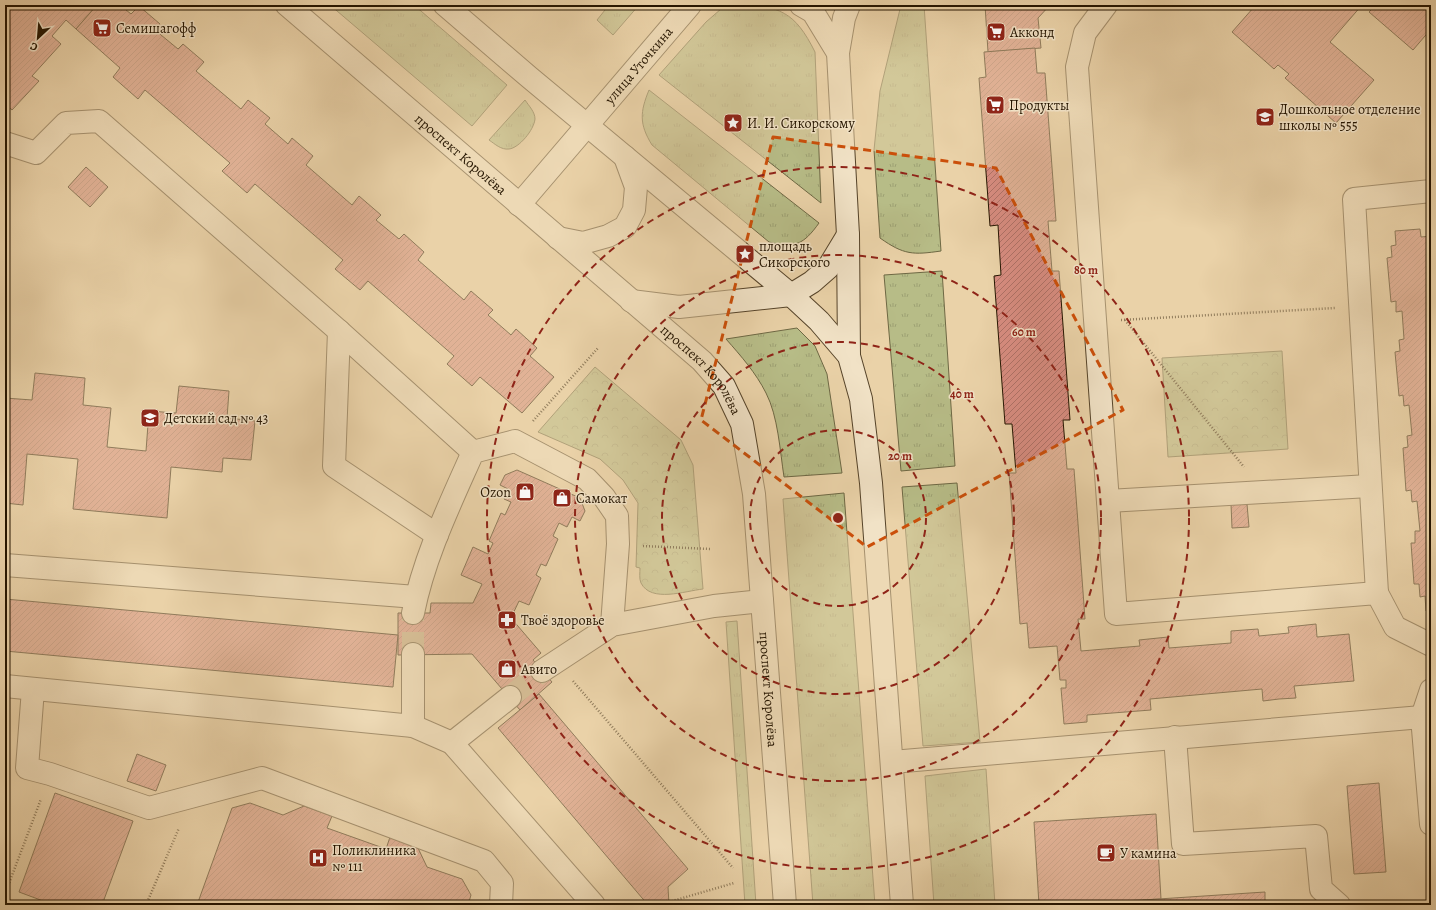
<svg xmlns="http://www.w3.org/2000/svg" width="1436" height="910" font-family="Alegreya,serif">
  <defs>
    <pattern id="grass-tufts" width="24" height="20" patternUnits="userSpaceOnUse"><rect width="24" height="20" fill="#b7bc87"/><path d="M3 7l-1-3M5 7V3M7 7l1-3M15 17l-1-3M17 17v-4M19 17l1-3" fill="none" stroke="#9da173"/></pattern>
    <pattern id="park-crowns" width="20" height="18" patternUnits="userSpaceOnUse"><rect width="20" height="18" fill="#b7bc87"/><path d="M2 6a3 3 0 1 1 6 0M12 15a3 3 0 1 1 6 0" fill="none" stroke="#9da173"/></pattern>
    <pattern id="building-hatch" width="6" height="6" patternUnits="userSpaceOnUse"><rect width="6" height="6" fill="#d78c80"/><path d="M-1 1l2-2M0 6l6-6M5 7l2-2" fill="none" stroke="#ae7166"/></pattern>
  </defs>
  <rect width="100%" height="100%" fill="#ead2a8"/>
  <filter id="stains"><feTurbulence type="fractalNoise" baseFrequency=".005" numOctaves="4"/><feColorMatrix values="0 0 0 0 .2 0 0 0 0 .09 0 0 0 0 .02 0 0 0 .5 -.17"/></filter>
  <radialGradient id="worn" r=".72"><stop offset=".6" stop-color="#630" stop-opacity="0"/><stop offset="1" stop-color="#630" stop-opacity=".3"/></radialGradient>
  <g fill="url(#grass-tufts)" stroke="#6e6844">
    <polygon points="330,5 414,5 507,85 472,126"/>
    <polygon points="609,5 639,5 613,35 597,20"/>
    <path d="M 735,5 C 780,5 795,12 815,52 L 821,203 L 659,75 L 706,22 L 721,9 Z"/>
    <path d="M 901,5 L 924,5 L 941,251 C 913,255 904,255 880,238 L 874,150 L 880,91 Z"/>
    <path d="M 649,90 L 819,223 C 804,244 795,249 769,242 L 652,145 C 639,124 640,112 649,90 Z"/>
    <path d="M 525,100 C 529,106 535,112 535,119 C 534,130 519,148 509,149 C 501,150 495,144 489,140 Z"/>
    <polygon points="942,271 955,466 901,471 884,275"/>
    <path d="M 797,328 L 815,346 L 827,374 L 842,473 L 784,477 C 780,451 778,416 766,393 C 756,373 741,356 726,339 Z"/>
    <polygon points="957,483 980,742 923,746 902,487"/>
    <polygon points="844,493 875,905 813,905 783,499"/>
    <polygon points="737,621 756,905 745,905 726,622"/>
    <polygon points="986,769 995,905 934,905 925,776"/>
  </g>
  <g fill="url(#park-crowns)" stroke="#6e6844">
    <polygon points="1282,351 1288,449 1168,457 1162,358"/>
    <path d="M 595,367 L 681,440 L 693,465 L 703,589 C 685,591 651,603 641,583 C 639,579 640,572 640,568 L 636,567 L 638,503 L 623,480 L 600,459 L 538,432 Z"/>
  </g>
  <g fill="url(#building-hatch)" stroke="#251500">
    <polygon points="9,5 97,5 76,29 66,20 52,36 61,44 32,76 39,81 12,110 5,104 5,21 7,19 5,17 5,9"/>
    <polygon points="97,5 120,5 131,14 139,6 160,24 155,30 178,49 183,44 204,62 196,71 241,109 248,100 270,118 265,124 288,144 292,138 313,156 306,165 352,205 359,196 381,215 376,220 399,239 404,234 424,252 418,260 464,300 471,291 493,310 488,315 511,335 516,329 537,348 530,356 554,377 522,413 480,377 472,386 447,364 454,356 368,281 360,290 335,269 343,260 255,184 247,193 222,171 230,163 145,90 138,99 113,77 120,68 76,29"/>
    <polygon points="985,5 1050,5 1038,18 1041,48 988,52"/>
    <polygon points="1251,5 1362,5 1330,42 1374,80 1336,123 1285,78 1289,74 1278,65 1274,69 1232,32 1254,7"/>
    <polygon points="1369,5 1431,5 1431,29 1413,50 1369,12 1373,8"/>
    <polygon points="1035,48 1037,73 1045,73 1056,221 1048,221 1052,271 1059,271 1070,420 1063,420 1067,469 1074,469 1085,619 1078,619 1081,651 1140,646 1139,640 1168,637 1169,648 1231,643 1231,631 1258,629 1259,636 1289,633 1288,627 1316,624 1317,637 1349,634 1354,681 1294,686 1296,698 1279,699 1263,701 1262,689 1150,699 1151,710 1087,715 1087,722 1064,724 1061,688 1066,688 1066,680 1060,680 1057,646 1029,648 1027,623 1020,624 1009,473 1016,473 1012,424 1005,424 994,276 1001,275 998,225 990,226 979,78 986,77 984,52"/>
    <polygon points="86,167 108,187 90,207 68,187"/>
    <polygon points="1420,229 1421,237 1431,236 1431,610 1426,611 1425,596 1420,597 1419,584 1414,584 1411,543 1415,543 1415,531 1420,531 1417,501 1412,502 1411,490 1406,491 1403,448 1408,447 1407,436 1412,435 1409,405 1404,406 1403,395 1399,396 1395,352 1400,351 1399,340 1404,339 1402,311 1396,312 1396,301 1391,302 1387,258 1392,257 1391,246 1396,245 1395,231"/>
    <polygon points="35,373 85,378 83,405 111,408 107,447 146,451 149,411 176,413 179,386 229,391 227,418 255,421 251,460 223,458 222,472 171,467 167,518 73,509 78,459 27,454 23,505 5,503 5,398 32,400"/>
    <polygon points="517,470 580,498 585,511 580,521 572,517 567,527 559,523 553,536 558,539 546,566 541,564 536,575 541,578 529,605 519,601 511,618 541,653 533,660 552,682 520,710 472,654 398,655 398,613 430,613 431,603 473,603 482,584 461,575 473,547 488,554 493,543 489,541 501,513 505,515 511,502 504,499 508,489 500,485 505,475"/>
    <polygon points="1231,504 1247,504 1249,527 1232,528"/>
    <polygon points="5,599 398,635 393,687 5,651"/>
    <polygon points="539,694 688,869 668,887 669,905 648,905 498,728"/>
    <polygon points="137,754 166,765 156,791 127,781"/>
    <polygon points="1379,783 1386,872 1354,874 1347,786"/>
    <polygon points="55,793 133,821 102,905 54,905 19,892"/>
    <polygon points="250,803 283,815 304,806 332,816 327,828 386,849 390,837 418,848 427,867 462,879 471,895 468,905 197,905 232,808"/>
    <polygon points="1156,814 1161,899 1039,905 1034,822"/>
    <polygon points="1265,892 1265,905 1144,905 1143,900"/>
  </g>
  <g fill="none" stroke-linecap="round" stroke-linejoin="round">
    <g stroke="#c3ac86" stroke-width="22" stroke-dasharray="22 11" stroke-linecap="butt">
      <polyline points="413,654 413,613"/>
      <polyline points="510,697 542,671"/>
    </g>
    <defs>
      <g id="minor">
        <path id="s1" d="M 287,5 L 702,361 L 724,386 L 742,424 L 754,494 L 785,905"/>
        <polyline points="445,5 529,77 791,295 819,321 849,356 861,399 871,483 902,905"/>
        <polyline points="801,5 813,12 838,53 848,235 849,356"/>
        <polyline points="1106,5 1085,33 1077,67 1116,614 1377,593 1395,627 1431,645"/>
        <polyline points="838,53 844,18 849,5"/>
        <polyline points="5,143 36,153 66,123 99,121 339,331 473,452"/>
        <path id="s2" d="M 519,205 L 690,5"/>
        <polyline points="558,238 583,243 608,236 625,227 634,210 636,187 625,157"/>
        <polyline points="631,301 679,307 791,295 812,282 828,268 848,235"/>
        <polyline points="339,331 334,466 437,535"/>
        <polyline points="1108,501 1369,486"/>
        <polyline points="5,565 416,597"/>
        <polyline points="1377,593 1354,199 1431,191"/>
        <path d="M 413,613 C 424,557 450,504 473,452 L 515,441 L 587,479 L 604,497 L 617,516 L 618,544 L 612,625"/>
        <polyline points="413,654 413,726"/>
        <polyline points="542,671 612,625 714,606 762,601"/>
        <polyline points="5,686 413,726 452,743 594,905"/>
        <polyline points="33,689 27,768 50,774 149,808 262,778 484,861 502,883 501,905"/>
        <polyline points="1431,690 1422,717 1431,824"/>
        <polyline points="1175,737 1183,844 1316,836 1321,889 1339,905"/>
        <polyline points="452,743 510,697"/>
        <polyline points="892,762 1422,717"/>
      </g>
    </defs>
    <use href="#minor" stroke="#56442a" stroke-width="24"/>
    <g stroke="#251500" stroke-width="2.5" stroke-dasharray="1 2" stroke-linecap="butt">
      <polyline points="1121,320 1335,308"/>
      <polyline points="1125,320 1244,467"/>
      <polyline points="533,421 598,348"/>
      <polyline points="643,546 711,549"/>
      <polyline points="573,681 733,868"/>
      <polyline points="5,894 41,799"/>
      <polyline points="669,902 734,883"/>
      <polyline points="146,905 179,828"/>
    </g>
    <use href="#minor" stroke="#f1e2c6" stroke-width="22"/>
  </g>
  <path d="M0 0H1436V910H0ZM 773,137 L 996,168 L 1123,410 L 867,547 L 701,420 Z" fill="#ead2a8" fill-opacity=".55" fill-rule="evenodd"/>
  <path fill="none" stroke="#cb4f0a" stroke-width="3" stroke-dasharray="8 5" stroke-linejoin="round" d="M 773,137 L 996,168 L 1123,410 L 867,547 L 701,420 Z"/>
  <g fill="none" stroke="#8f2418" stroke-width="2" stroke-dasharray="7 5">
    <circle cx="838" cy="518" r="88"/>
    <circle cx="838" cy="518" r="176"/>
    <circle cx="838" cy="518" r="263"/>
    <circle cx="838" cy="518" r="351"/>
  </g>
  <defs>
    <symbol id="supermarket-square" viewBox="-11 -11 22 22"><rect x="-9" y="-9" width="18" height="18" rx="4" fill="#8f2418" stroke="#f1e2c6"/><path d="M-6-5.5h2.5l.6 2H6L4.5 2H-2.5L-4.4-4H-6ZM-1.5 3.2a1.3 1.3 0 1 0 .1 0ZM3 3.2a1.3 1.3 0 1 0 .1 0Z" fill="#fff"/></symbol>
    <symbol id="school-square" viewBox="-11 -11 22 22"><rect x="-9" y="-9" width="18" height="18" rx="4" fill="#8f2418" stroke="#f1e2c6"/><path d="M0-5L7-2L0 1L-7-2ZM-4 1L0 2.5L4 1V4Q0 6-4 4Z" fill="#fff"/></symbol>
    <symbol id="sight-square" viewBox="-11 -11 22 22"><rect x="-9" y="-9" width="18" height="18" rx="4" fill="#8f2418" stroke="#f1e2c6"/><path d="M0-6L1.8-2.2L6-1.7L2.9 1.2L3.7 5.4L0 3.3L-3.7 5.4L-2.9 1.2L-6-1.7L-1.8-2.2Z" fill="#fff"/></symbol>
    <symbol id="shop-square" viewBox="-11 -11 22 22"><rect x="-9" y="-9" width="18" height="18" rx="4" fill="#8f2418" stroke="#f1e2c6"/><path d="M-5-2.5h2.3a2.7 3.5 0 0 1 5.4 0H5L5.5 6h-11ZM-1.5-2.5h3a1.5 2.3 0 0 0-3 0Z" fill="#fff"/></symbol>
    <symbol id="pharmacy-square" viewBox="-11 -11 22 22"><rect x="-9" y="-9" width="18" height="18" rx="4" fill="#8f2418" stroke="#f1e2c6"/><path d="M-2-6h4v4h4v4h-4v4h-4v-4h-4v-4h4Z" fill="#fff"/></symbol>
    <symbol id="cafe-square" viewBox="-11 -11 22 22"><rect x="-9" y="-9" width="18" height="18" rx="4" fill="#8f2418" stroke="#f1e2c6"/><path d="M-5.5-4.5H6V0H3Q3 3.5 0 3.5H-2.5Q-5.5 3.5-5.5 0ZM3-3.2v2h1.7v-2ZM-6 4.5H4V6H-6Z" fill="#fff"/></symbol>
    <symbol id="hospital-square" viewBox="-11 -11 22 22"><rect x="-9" y="-9" width="18" height="18" rx="4" fill="#8f2418" stroke="#f1e2c6"/><path d="M-5-5h3v3.5h4V-5h3V5h-3V1.5h-4V5h-3Z" fill="#fff"/></symbol>
  </defs>
  <g fill-rule="evenodd">
    <use href="#supermarket-square" x="91" y="17" width="22" height="22"/>
    <use href="#supermarket-square" x="985" y="21" width="22" height="22"/>
    <use href="#supermarket-square" x="984" y="94" width="22" height="22"/>
    <use href="#school-square" x="1254" y="106" width="22" height="22"/>
    <use href="#sight-square" x="722" y="112" width="22" height="22"/>
    <use href="#sight-square" x="734" y="243" width="22" height="22"/>
    <use href="#school-square" x="139" y="407" width="22" height="22"/>
    <use href="#shop-square" x="514" y="481" width="22" height="22"/>
    <use href="#shop-square" x="551" y="487" width="22" height="22"/>
    <use href="#pharmacy-square" x="496" y="609" width="22" height="22"/>
    <use href="#shop-square" x="496" y="658" width="22" height="22"/>
    <use href="#cafe-square" x="1095" y="842" width="22" height="22"/>
    <use href="#hospital-square" x="307" y="847" width="22" height="22"/>
  </g>
  <g text-anchor="middle" stroke-width="3" stroke-linejoin="round" paint-order="stroke">
    <g font-size="14" fill="#251500" stroke="#f1e2c6" text-anchor="start">
      <text x="116" y="33">Семишагофф</text>
      <text x="1010" y="37">Акконд</text>
      <text x="1009" y="110">Продукты</text>
      <text x="1279" y="114">Дошкольное отделение<tspan x="1279" dy="16">школы № 555</tspan></text>
      <text x="747" y="128">И. И. Сикорскому</text>
      <text x="759" y="251">площадь<tspan x="759" dy="16">Сикорского</tspan></text>
      <text x="164" y="423">Детский сад № 43</text>
      <text x="511" y="497" text-anchor="end">Ozon</text>
      <text x="576" y="503">Самокат</text>
      <text x="521" y="625">Твоё здоровье</text>
      <text x="521" y="674">Авито</text>
      <text x="332" y="855">Поликлиника<tspan x="332" dy="16">№ 111</tspan></text>
      <text x="1120" y="858">У камина</text>
    </g>
    <g font-size="14" fill="#251500" stroke="#f1e2c6">
      <text dy="5" stroke="none"><textPath href="#s2" startOffset="184">улица Уточкина</textPath></text>
      <text dy="5" stroke="none"><textPath href="#s1" startOffset="229">проспект Королёва</textPath></text>
      <text dy="5" stroke="none"><textPath href="#s1" startOffset="553">проспект Королёва</textPath></text>
      <text dy="5" stroke="none"><textPath href="#s1" startOffset="889">проспект Королёва</textPath></text>
    </g>
  </g>
  <circle cx="838" cy="518" r="6" fill="#8f2418" stroke="#f1e2c6" stroke-width="2"/>
  <g font-size="12" text-anchor="middle" font-weight="bold" fill="#8f2418" stroke="#f1e2c6" stroke-width="3" stroke-linejoin="round" paint-order="stroke">
    <text x="1086" y="274">80 m</text>
    <text x="1024" y="336">60 m</text>
    <text x="962" y="398">40 m</text>
    <text x="900" y="460">20 m</text>
  </g>
  <rect width="1436" height="910" fill="none" stroke="#ead2a8" stroke-width="20"/>
  <rect x="6" y="6" width="1424" height="898" fill="none" stroke="#251500" stroke-width="2"/>
  <rect x="10" y="10" width="1416" height="890" fill="none" stroke="#251500"/>
  <g transform="translate(38 38) rotate(206)" stroke="#f1e2c6" stroke-width="3" paint-order="stroke">
  <path d="M0-3L7 15L0 10L-7 15Z" fill="#251500"/>
  <text y="-6" font-size="11" font-weight="bold" text-anchor="middle" fill="#251500">С</text>
  </g>
  <rect width="100%" height="100%" filter="url(#stains)"/>
  <rect width="100%" height="100%" fill="url(#worn)"/>
</svg>
